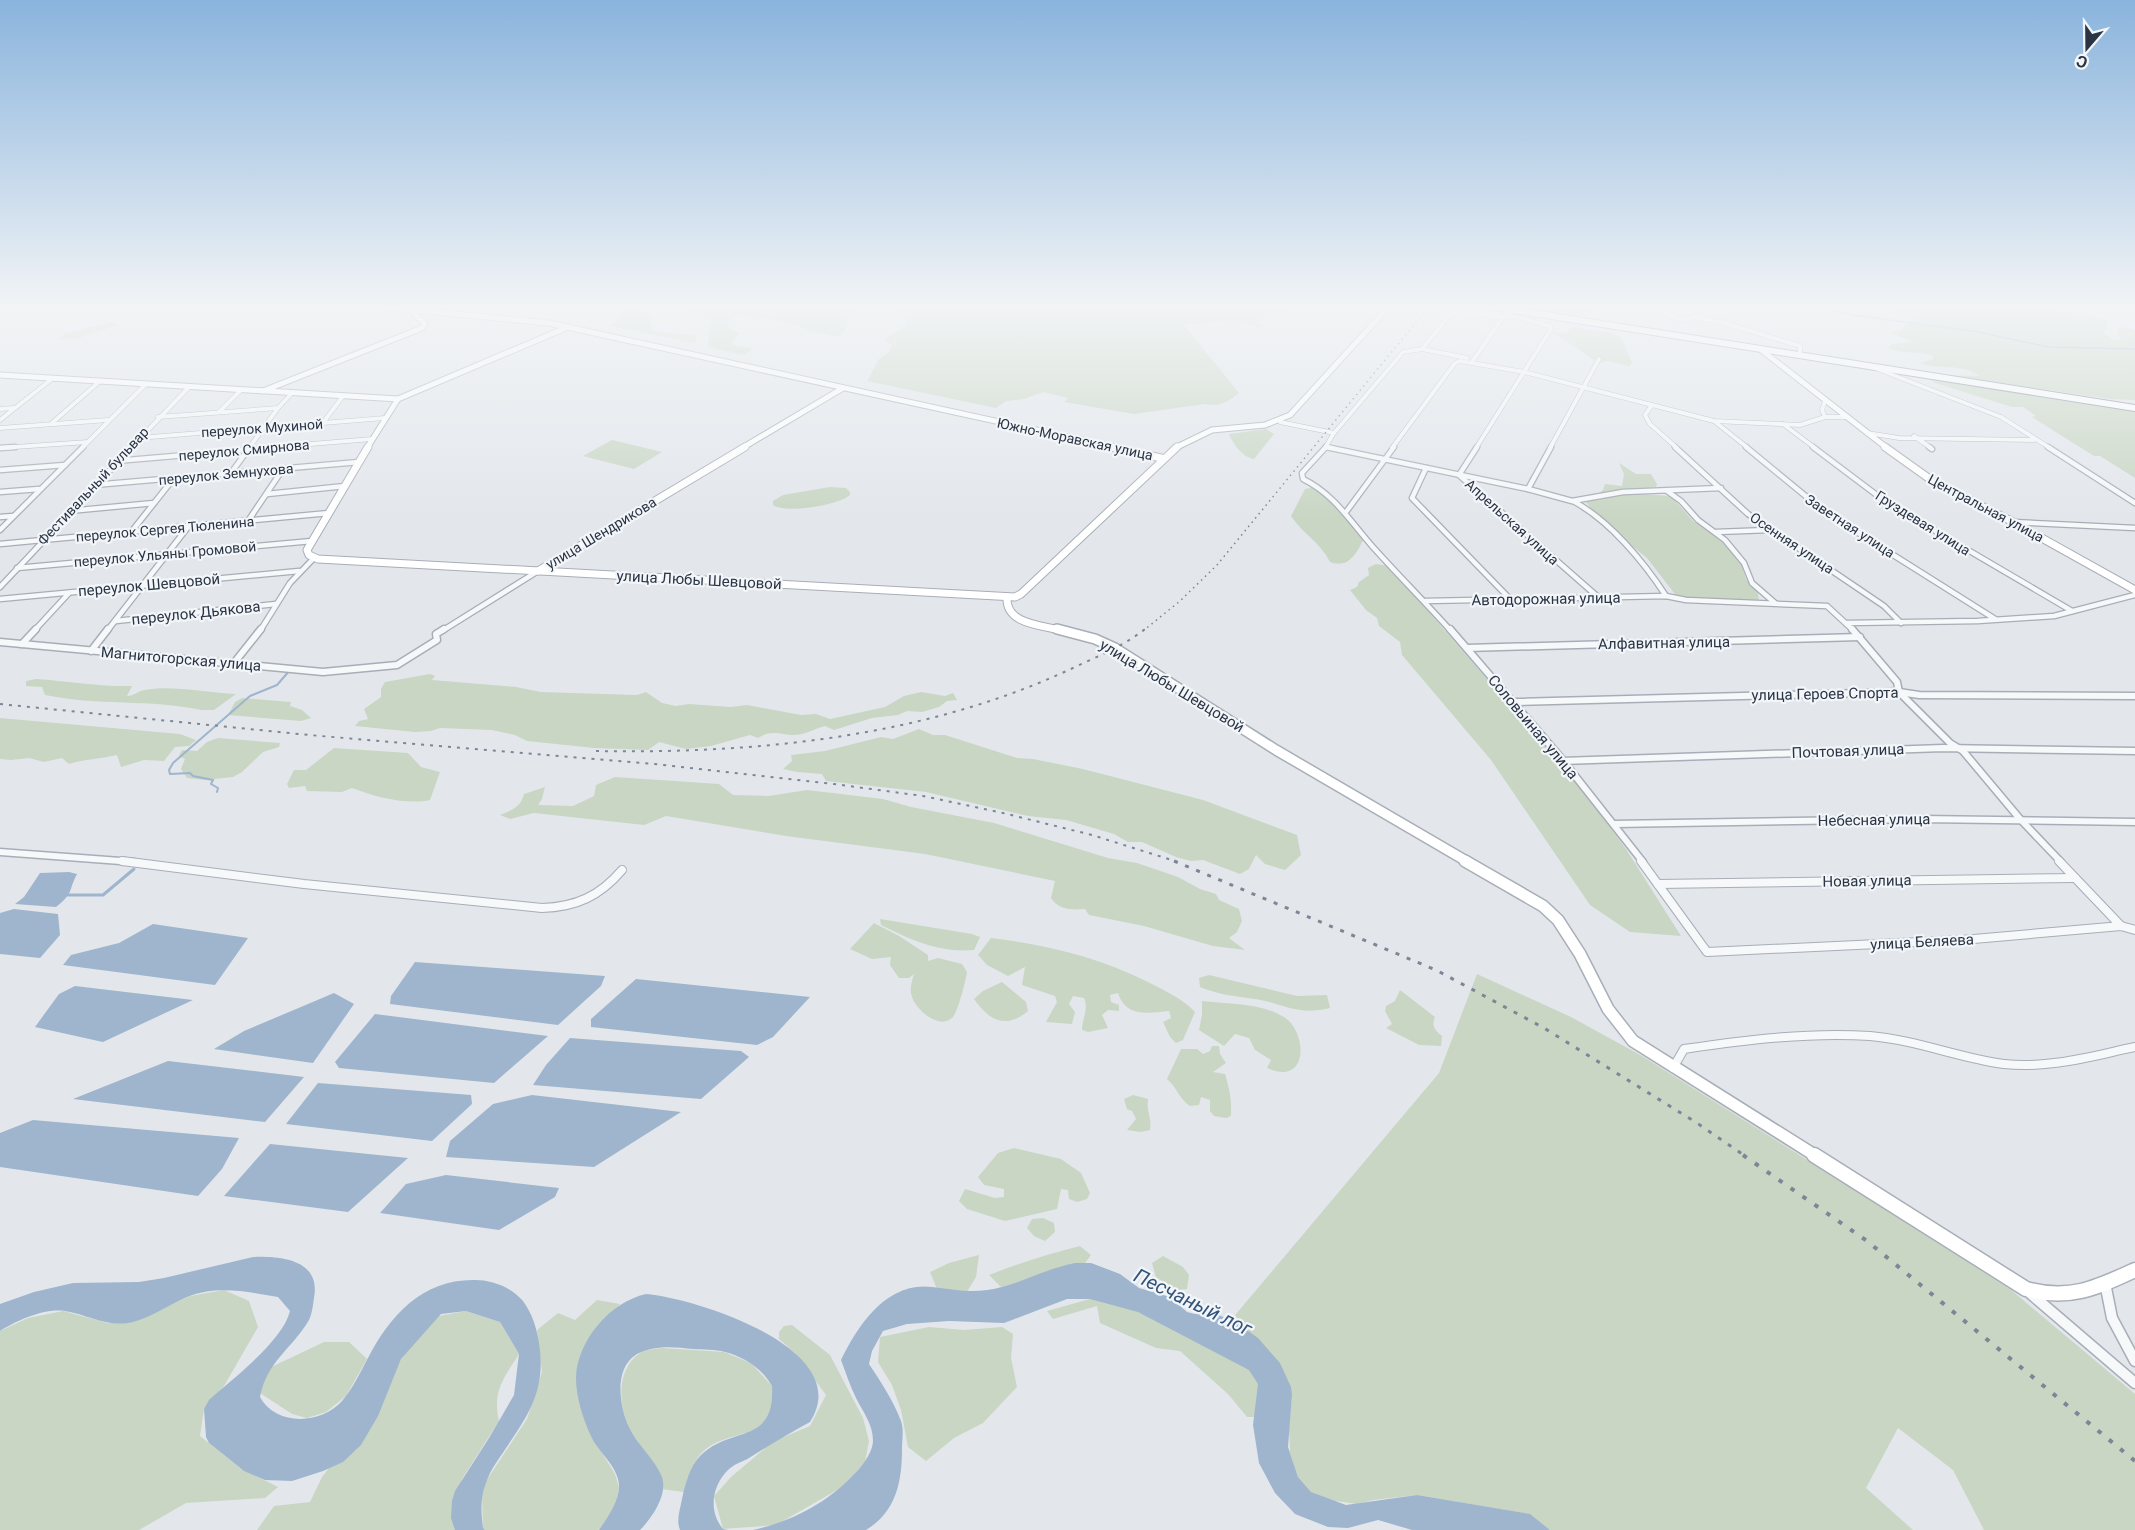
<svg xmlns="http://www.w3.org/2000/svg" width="2135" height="1530" font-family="Roboto,sans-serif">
  <rect width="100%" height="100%" fill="#e3e7ec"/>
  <g fill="#c9d6c4">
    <path d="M 636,304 L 1295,304 C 1285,315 1281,315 1267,314 L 1257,323 L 1262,326 L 1259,327 L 1235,320 L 1184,325 L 1239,393 C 1228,402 1219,407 1205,404 L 1134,414 L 1064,402 L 1068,398 L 1043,392 L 1024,399 L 1006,401 L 996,408 L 867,381 L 879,359 L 889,352 L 892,345 L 884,340 L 906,325 L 905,316 L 894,311 L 866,306 L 848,315 L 845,329 L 839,337 L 810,331 L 797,325 L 760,317 L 736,316 L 726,322 L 730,329 L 740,333 L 732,341 L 733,345 L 753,349 L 743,355 L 708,347 L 711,317 L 665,308 L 644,310 Z"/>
    <polygon points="1535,304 1584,304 1596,312 1573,316 1533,309"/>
    <path d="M 2022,304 L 2078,312 L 2107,321 L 2106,329 L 2102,332 L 2113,340 L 2122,340 L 2118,336 L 2118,329 L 2126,327 L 2135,330 L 2135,400 L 2110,399 L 1946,375 L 1980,376 C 1961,363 1940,370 1920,363 L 1933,359 L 1933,356 C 1918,350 1903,355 1889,348 L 1892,344 L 1914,342 L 1889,332 L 1900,331 L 1915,316 L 1879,308 L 1878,305 Z"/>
    <polygon points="626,307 647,311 653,316 650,319 652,331 697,336 695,343 610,326 622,317 618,310"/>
    <polygon points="112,322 118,325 75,339 58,339 65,334"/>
    <polygon points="1572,327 1612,333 1621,337 1632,363 1629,366 1608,361 1599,363 1552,332 1565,334"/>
    <polygon points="1929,378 2135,411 2135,478 2100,456 2094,456 2032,417 2036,416 2023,407 2012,407 1935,383"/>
    <path d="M 1266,429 L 1274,434 L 1254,459 C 1242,457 1233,444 1229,434 Z"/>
    <polygon points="612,440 662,452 634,469 583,456"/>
    <polygon points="1619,463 1636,474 1651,474 1657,484 1656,487 1598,494 1603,490 1605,484 1622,486 1624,474"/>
    <path d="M 830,487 L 846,488 L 850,492 L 850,495 C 839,505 786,514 773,505 L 773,501 L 783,495 Z"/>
    <path d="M 1314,487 L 1323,490 L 1364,538 C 1357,553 1349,569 1330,562 C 1321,543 1302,533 1291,516 L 1305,489 Z"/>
    <polygon points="1624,493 1671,496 1694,522 1709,530 1728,548 1741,564 1746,579 1758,593 1759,600 1678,598 1647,558 1602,522 1585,501"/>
    <polygon points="1376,564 1389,566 1583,790 1626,849 1681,936 1630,932 1590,905 1491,760 1402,655 1400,642 1379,626 1377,618 1366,610 1350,590 1357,587 1359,582 1369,575 1368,568"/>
    <path d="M 430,674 L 435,676 L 432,680 L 516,687 L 541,692 L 637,695 L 646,692 L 662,703 L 676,706 L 689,704 L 731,707 L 747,705 L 801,715 L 816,714 L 830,719 L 885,707 L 904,696 L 921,692 L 945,696 L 953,693 L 957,700 L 947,701 L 939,707 L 922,712 L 907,711 L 898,715 L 872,718 L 834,730 L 825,726 C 817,728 810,732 802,734 C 784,738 774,727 758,738 L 750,735 L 711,746 L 686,749 L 659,742 L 648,750 L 594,748 L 527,741 L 515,735 L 492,730 L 440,728 L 431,731 L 415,732 L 355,726 L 359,721 L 368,719 L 364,709 L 381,697 L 381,689 L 385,682 Z"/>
    <path d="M 36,679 C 68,681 99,687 132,686 L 127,696 C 134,696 138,691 145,690 C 171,685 208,693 236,694 L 214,710 L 202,710 C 150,699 96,706 45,695 L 42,687 L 26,686 L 26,681 Z"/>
    <polygon points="242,698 291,702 290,706 302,710 311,718 301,721 228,715 235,702"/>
    <path d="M 0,718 L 180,734 L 196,740 L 189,746 L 175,747 L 164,761 L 144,760 L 121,767 L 117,755 C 100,759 85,759 69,764 L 62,758 L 44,762 L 29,758 L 11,760 L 0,759 Z"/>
    <polygon points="919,729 933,735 945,735 1017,758 1033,759 1083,769 1203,800 1297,835 1301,855 1285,870 1265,864 1256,855 1249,869 1240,874 1203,860 1191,861 1176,857 1142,842 1128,842 1114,834 1066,820 1028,816 926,792 826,781 822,774 797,772 783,769 792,761 791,755 825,751 881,737 893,739"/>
    <polygon points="218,738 280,743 279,747 263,752 242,772 233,777 205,780 187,778 181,769 185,759 179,756 182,750 197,751 207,742"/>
    <path d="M 334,748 L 408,753 L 421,767 L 440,772 L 430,800 C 406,805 375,797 352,788 L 342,792 L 307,791 L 305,786 L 289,788 L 287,784 L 294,770 L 306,770 Z"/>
    <path d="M 615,777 L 719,784 L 733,795 L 769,796 L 807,790 L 883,799 L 911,807 L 994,823 L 1108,858 L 1137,863 L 1178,877 L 1200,889 L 1216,894 L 1219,900 L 1239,909 L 1242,921 L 1237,932 L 1229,938 L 1245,950 L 1213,946 L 1144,926 L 1089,915 L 1085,909 C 1071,910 1059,910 1051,898 L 1055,881 L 925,854 L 786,836 L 666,816 L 644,825 L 534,813 L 510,819 L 500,815 C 512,810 521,807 524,794 L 545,787 L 542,799 L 538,805 L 573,806 L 594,796 L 596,785 Z"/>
    <path d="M 880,919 L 972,934 L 980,937 L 974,950 C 939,953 911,940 881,925 Z"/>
    <path d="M 874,923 L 899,936 L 928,955 L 928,961 L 938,958 L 962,964 L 967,972 C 966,980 958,1011 953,1017 C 940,1031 916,1010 912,997 C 909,989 912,981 914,974 L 909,978 L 899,978 L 890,965 L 891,957 L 872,959 L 850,949 Z"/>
    <path d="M 991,938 C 1047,945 1098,957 1148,982 C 1165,991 1182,998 1195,1012 L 1183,1040 L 1176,1043 L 1170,1037 L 1163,1022 L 1171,1018 L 1169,1011 C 1149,1013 1126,1018 1118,993 L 1110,995 L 1111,1002 L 1119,1005 L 1119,1011 L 1108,1010 L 1102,1015 L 1108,1028 L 1088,1032 L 1082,1030 C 1082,1018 1089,1010 1084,998 L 1073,996 L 1069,1004 L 1075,1012 L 1072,1024 L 1046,1022 L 1057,1002 L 1055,996 L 1022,985 L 1025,967 L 1008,976 L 987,965 L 978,955 Z"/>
    <polygon points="1477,974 1571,1017 1642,1056 1828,1173 2010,1289 2135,1394 2135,1530 1984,1530 1953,1470 1898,1428 1866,1488 1913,1530 1550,1530 1529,1514 1417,1495 1373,1500 1357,1504 1329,1500 1311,1492 1298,1477 1290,1453 1289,1429 1292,1395 1231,1320 1439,1073"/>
    <path d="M 1209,975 L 1297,996 L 1327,995 L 1330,1008 C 1297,1016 1285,1004 1255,999 C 1235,996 1219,995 1200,987 L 1199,978 Z"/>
    <path d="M 1002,982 L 1026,1002 L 1028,1011 C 1005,1030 989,1020 974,999 L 983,991 Z"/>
    <path d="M 1400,990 L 1435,1017 C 1431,1026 1435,1030 1442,1036 L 1441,1046 L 1419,1045 L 1386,1028 L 1392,1024 L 1385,1011 L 1386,1006 L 1395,1001 Z"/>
    <path d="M 1202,1001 C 1227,1004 1262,1003 1284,1017 C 1307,1031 1310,1087 1267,1068 L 1271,1060 L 1255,1050 L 1249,1038 L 1235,1034 L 1224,1046 L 1199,1030 L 1202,1015 Z"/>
    <path d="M 1212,1046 L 1219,1046 L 1220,1054 L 1226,1063 L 1213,1072 L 1225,1074 C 1229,1087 1232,1101 1231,1116 L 1226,1118 L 1214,1116 L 1210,1111 L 1210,1100 L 1201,1097 L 1199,1105 L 1190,1106 C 1178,1098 1177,1087 1167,1079 L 1181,1049 L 1197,1049 L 1203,1054 L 1210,1051 Z"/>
    <path d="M 1133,1095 L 1148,1099 C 1146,1111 1152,1118 1150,1130 L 1141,1132 L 1127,1130 L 1136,1119 L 1132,1111 L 1127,1109 L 1124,1099 Z"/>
    <polygon points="1014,1148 1061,1159 1081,1173 1090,1193 1087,1199 1077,1202 1069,1199 1068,1190 1061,1189 1057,1209 1005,1221 967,1209 959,1201 965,1189 995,1198 1004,1197 1004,1189 984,1185 978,1177 998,1153"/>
    <polygon points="1043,1218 1054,1223 1055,1232 1045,1241 1034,1236 1027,1228 1032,1219"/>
    <path d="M 1080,1246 L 1091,1255 L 1080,1270 L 1001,1287 L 989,1275 C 1019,1263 1049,1254 1080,1246 Z"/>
    <polygon points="979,1255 976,1277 965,1295 937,1289 930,1272 949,1263"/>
    <polygon points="1163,1256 1183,1267 1189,1275 1187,1289 1176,1290 1156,1277 1152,1263"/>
    <polygon points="224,1290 249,1301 258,1327 224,1386 204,1409 200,1436 240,1468 278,1487 265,1498 186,1503 139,1530 0,1530 0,1331 28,1318 63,1311 108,1323 133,1322 190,1296"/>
    <polygon points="1097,1297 1160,1311 1265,1379 1259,1412 1254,1417 1247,1417 1228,1394 1180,1351 1156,1348 1100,1323 1097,1306 1053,1319 1047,1311"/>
    <polygon points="597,1300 620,1304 586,1344 601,1451 615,1474 619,1487 615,1511 599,1530 485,1530 483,1528 482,1495 486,1481 527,1419 542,1372 537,1330 558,1313 575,1320"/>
    <path d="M 466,1311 L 500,1322 L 519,1354 C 504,1378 492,1391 499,1421 L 462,1479 L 456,1530 L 257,1530 L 274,1506 L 310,1502 L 322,1477 L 329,1468 L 356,1450 L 401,1359 L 417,1339 L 439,1316 Z"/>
    <polygon points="792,1325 830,1355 863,1418 869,1441 865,1462 844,1486 776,1525 723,1529 714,1496 731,1477 774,1441 810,1426 826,1395 795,1353 779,1339 779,1332 784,1326"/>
    <polygon points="929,1327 964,1330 1002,1327 1013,1334 1011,1358 1017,1387 983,1423 954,1438 926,1461 908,1447 901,1410 892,1385 878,1362 880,1337"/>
    <polygon points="324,1342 349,1342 367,1359 346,1396 326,1412 307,1418 292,1414 260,1393 267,1369"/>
    <path d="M 662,1348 L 724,1352 L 751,1363 L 772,1386 C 775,1450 725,1423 698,1457 C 692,1466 688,1482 684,1492 L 661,1489 C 658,1465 641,1450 630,1429 C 618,1406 616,1369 640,1353 C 645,1349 656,1349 662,1348 Z"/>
  </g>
  <g fill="#9eb5cd">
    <path d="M 69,872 L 77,874 C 68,891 74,893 56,907 L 15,904 L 24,897 L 40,873 Z"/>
    <polygon points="14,909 58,914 60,935 40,958 0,954 0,913"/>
    <polygon points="153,924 248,938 215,985 63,965 71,955 119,943"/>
    <polygon points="415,962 605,976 601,986 558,1025 390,1004 391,996"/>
    <polygon points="636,979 810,997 773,1037 757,1045 591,1027 591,1019"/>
    <polygon points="75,986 193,1000 103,1042 35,1027 59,994"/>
    <polygon points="334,993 354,1004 313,1063 214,1049 244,1031"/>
    <polygon points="375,1014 548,1036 494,1083 339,1068 335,1062"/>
    <polygon points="570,1038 741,1051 749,1057 701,1099 533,1085 546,1065"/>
    <polygon points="168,1061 304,1077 265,1122 73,1099"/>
    <polygon points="318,1083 471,1095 472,1104 432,1141 286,1124"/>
    <polygon points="532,1095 681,1112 594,1167 446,1157 450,1141 493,1104"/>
    <polygon points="33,1120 239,1138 222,1169 198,1196 0,1167 0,1133"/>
    <polygon points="270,1144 408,1158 348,1212 224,1196"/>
    <polygon points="446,1175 559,1188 555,1197 499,1230 380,1213 406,1184"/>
    <path d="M 253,1257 C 282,1256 321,1260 314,1298 C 313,1305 312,1314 309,1320 C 292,1349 267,1361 260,1397 C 276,1427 322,1424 342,1401 C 353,1388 360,1373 368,1358 C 390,1315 423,1279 475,1280 C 492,1280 511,1287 523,1301 C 532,1313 537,1329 539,1343 C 546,1387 531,1412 506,1448 C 499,1459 490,1470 486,1483 C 480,1498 481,1512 483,1528 L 485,1530 L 455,1530 L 451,1518 L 452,1501 L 455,1491 L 489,1438 L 514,1395 L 519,1354 L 500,1322 L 466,1311 L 441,1314 L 401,1359 L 378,1416 L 361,1445 L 343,1462 L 323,1471 L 292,1481 L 265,1480 L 244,1471 L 209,1443 L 206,1437 L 204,1409 L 209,1400 C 231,1380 283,1341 290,1311 L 278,1297 C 248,1292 217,1285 187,1297 C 170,1304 152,1317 133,1322 C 108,1328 89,1315 65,1311 C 44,1308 18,1320 0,1331 L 0,1304 L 34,1292 L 73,1283 L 139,1282 L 164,1278 Z"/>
    <path d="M 1075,1263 L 1091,1263 L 1120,1274 L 1139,1288 L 1170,1297 L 1187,1312 L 1195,1314 L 1203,1308 L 1237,1323 L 1258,1338 L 1280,1363 L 1291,1387 L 1292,1395 L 1288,1447 L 1298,1477 L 1311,1492 L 1346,1505 L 1417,1495 L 1530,1514 L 1550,1530 L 1412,1530 L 1378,1520 L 1348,1528 L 1328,1527 L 1295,1514 L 1275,1493 L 1259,1463 L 1253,1425 L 1258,1384 L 1249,1370 L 1138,1312 L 1090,1299 L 1067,1299 L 1004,1323 L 949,1321 L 907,1324 L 883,1331 L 872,1351 L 869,1364 C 881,1382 893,1400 901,1421 C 904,1429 902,1440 902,1449 C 902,1482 896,1512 866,1530 L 753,1530 C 794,1521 831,1501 859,1469 C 865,1462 873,1450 873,1441 C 873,1424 863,1412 856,1398 C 850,1386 846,1373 841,1360 C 858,1325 887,1281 932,1287 C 950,1289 968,1293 987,1290 C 1017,1286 1044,1269 1075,1263 Z"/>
    <path d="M 646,1294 C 695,1298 857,1349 810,1422 C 789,1433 769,1446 749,1458 C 742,1462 734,1464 728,1470 C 712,1486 708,1511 723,1529 L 728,1530 L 680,1530 C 676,1520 680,1510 682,1499 C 685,1485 690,1466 700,1456 C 731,1425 775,1446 772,1386 C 762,1368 744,1357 725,1352 C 715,1349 703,1350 693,1349 C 676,1347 656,1345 639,1353 C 613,1366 619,1406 629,1427 C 637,1445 655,1459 662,1477 C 668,1495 652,1518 640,1530 L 599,1530 C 608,1517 620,1500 619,1484 C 617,1465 598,1452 591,1436 C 583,1419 576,1397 576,1378 C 577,1341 610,1302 646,1294 Z"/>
  </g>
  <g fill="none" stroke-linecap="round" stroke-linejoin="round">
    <polyline stroke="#9eb5cd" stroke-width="1.5" points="1808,304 1853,315 1978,332 2048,347 2135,349"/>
    <polyline stroke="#9eb5cd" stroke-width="2" points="217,792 218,788 211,784 213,780 193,776 190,773 170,774 169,770 173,763 250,696 277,685 290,670"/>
    <polyline stroke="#9eb5cd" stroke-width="3" points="68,895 103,895 134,869"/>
    <defs>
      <g id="street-far4">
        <polyline points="1645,304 1682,320 1693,317 1721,322 1800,346 1800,355"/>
        <polyline points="1852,304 1856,308"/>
        <polyline points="1467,358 1422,349 1453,311 1503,317 1506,312"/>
        <polyline points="1472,362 1503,317"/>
        <polyline points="1875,368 2001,417 2050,448"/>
        <polyline points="1825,401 1822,410 1825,417"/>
        <polyline points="1652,405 1645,415 1650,424 1677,448"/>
        <polyline points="0,409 14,408"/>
        <polyline points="219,412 241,390"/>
        <polyline points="158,417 278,408"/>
        <polyline points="0,420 53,378"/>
        <polyline points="1714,421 1748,448"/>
        <polyline points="1280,422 1334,433 1325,448"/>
        <polyline points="52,423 100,381"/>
        <polyline points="322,424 343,396"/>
        <polyline points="1783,424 1815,448"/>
        <polyline points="0,428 108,420"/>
        <polyline points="1334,433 1403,352 1422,349"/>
        <polyline points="1867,433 1899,438 2034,440"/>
        <polyline points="1914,436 1931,448"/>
        <polyline points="138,438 385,418"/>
        <polyline points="1326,447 1333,448"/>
        <polyline points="0,448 88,442"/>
        <polyline points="82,448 146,384"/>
        <polyline points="131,448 189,387"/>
        <polyline points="249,448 278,408 292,393"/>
        <polyline points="262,448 372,439"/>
        <polyline points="1392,448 1455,363 1460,361 1524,372 1714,421 1800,425 1825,417 1845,417"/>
        <polyline points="1476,448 1551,329 1550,326 1505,314"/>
        <polyline points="1550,448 1599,359"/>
      </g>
      <g id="street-far3">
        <path d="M 1326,447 L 1302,473 L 1303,479 C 1334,494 1350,521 1372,546 C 1398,575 1425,602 1451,631"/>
        <polyline points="1326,447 1528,489 1572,501 1623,492 1721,488"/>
        <polyline points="1477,447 1459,475 1598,597"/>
        <polyline points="1675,447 1748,514 1884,606 1901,623"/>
        <polyline points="1746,447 1825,512 1995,619"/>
        <polyline points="1813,447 1886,502 2072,611"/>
        <polyline points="1929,447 1932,449"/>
        <polyline points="2048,447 2135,503"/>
        <polyline points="0,448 15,447"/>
        <polyline points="116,461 279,447"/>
        <polyline points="1426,468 1412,498 1511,600"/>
        <polyline points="0,470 65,465"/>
        <polyline points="231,473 250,447"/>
        <polyline points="94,485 359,462"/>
        <polyline points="1528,489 1551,447"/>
        <polyline points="1667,491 1681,501 1698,520 1725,540 1744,563 1752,583 1775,603"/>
        <polyline points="0,492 39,489"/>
        <polyline points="267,494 345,486"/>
        <path d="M 1573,501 C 1609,520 1644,562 1666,596"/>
        <polyline points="69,511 154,503"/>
        <polyline points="1346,512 1394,447"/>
        <polyline points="0,517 13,516"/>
        <polyline points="248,521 283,469"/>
        <polyline points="2013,522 2135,528"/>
        <polyline points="0,530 83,447"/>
        <polyline points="132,531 174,478"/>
        <polyline points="1716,532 1769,530"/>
        <polyline points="0,544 329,513"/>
        <polyline points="17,568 312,541"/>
        <polyline points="0,587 132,447"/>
        <polyline points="0,599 299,571"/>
        <polyline points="1425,601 1666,596 1686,600 1827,606 1854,631"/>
        <polyline points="116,621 276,604"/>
        <polyline points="1847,623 1978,621 2054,616 2135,595"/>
        <polyline points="34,631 69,593"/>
        <polyline points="107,631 188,527"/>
        <polyline points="260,631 290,583 314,558"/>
        <polyline points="442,631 538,571"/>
      </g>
      <g id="street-far2">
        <polyline points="1450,629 1561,758 1643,862"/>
        <polyline points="1852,629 1897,682 1899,692 1950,743 1963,751 2020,819 2061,862"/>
        <polyline points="0,642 323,672 397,665 437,640 436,634 444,629"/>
        <polyline points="22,644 36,629"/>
        <polyline points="1467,648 1860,637"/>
        <polyline points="91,651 108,629"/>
        <polyline points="234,663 261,629"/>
        <polyline points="1514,702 1899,692 1919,695 2135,696"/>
        <polyline points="1562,761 1943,748 2135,751"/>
        <polyline points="1614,824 1922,819 2135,822"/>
        <polyline points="0,852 134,862"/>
      </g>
      <g id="street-far1">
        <path d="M 122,861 L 304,884 L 542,908 C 576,907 600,896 622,870"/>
        <polyline points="1641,861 1707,952 1962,940 2121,926 2135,930"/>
        <polyline points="2059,861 2121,926"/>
        <polyline points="1658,884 2075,878"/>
        <path d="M 1673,1068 L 1684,1049 C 1746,1040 1808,1032 1870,1036 C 1917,1040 1959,1058 2004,1064 C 2049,1069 2092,1056 2135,1047"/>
      </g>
      <g id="street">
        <polyline points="2105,1283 2112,1318 2135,1361"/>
        <polyline points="2031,1294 2135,1383"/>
      </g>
      <g id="secondary-far4">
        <polyline points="353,304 549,323 1118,448"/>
        <polyline points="1760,349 1887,448"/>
        <polyline points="0,375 398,399"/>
        <polyline points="263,391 422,328 425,324 414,314 416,310"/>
        <polyline points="367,448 398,399 568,327"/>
        <polyline points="742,448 843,388"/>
        <polyline points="1175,448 1212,430 1265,425 1290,415 1383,313 1385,304"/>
      </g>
      <g id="secondary-far3">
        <polyline points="368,447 307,550 309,555 318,559 1015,597 1021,594 1177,447"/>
        <polyline points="1111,447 1161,458"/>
        <polyline points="1885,447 1934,482 2013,522 2135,590"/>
        <polyline points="538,571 745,447"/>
        <path d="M 1007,598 C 1006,625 1043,625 1063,631"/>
      </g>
      <polyline id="secondary-far2" points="1057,629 1095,639 1115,648 1276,750 1468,862"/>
      <polyline id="secondary-far1" points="1465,861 1543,906 1558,920 1580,954 1608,1009 1633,1041 1816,1156"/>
      <path id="secondary" d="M 1814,1155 L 2026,1289 C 2069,1301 2096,1288 2135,1270"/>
      <polyline id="highway" points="1475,304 2135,408"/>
    </defs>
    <use href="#street-far4" stroke="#a8aeb7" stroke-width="5"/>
    <use href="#street-far3" stroke="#a8aeb7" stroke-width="7"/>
    <use href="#street-far2" stroke="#a8aeb7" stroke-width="9"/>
    <use href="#street-far1" stroke="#a8aeb7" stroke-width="10"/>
    <use href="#street" stroke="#a8aeb7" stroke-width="13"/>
    <use href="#secondary-far4" stroke="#a8aeb7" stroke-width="7"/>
    <use href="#secondary-far3" stroke="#a8aeb7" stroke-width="9"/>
    <use href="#secondary-far2" stroke="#a8aeb7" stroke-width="12"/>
    <use href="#secondary-far1" stroke="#a8aeb7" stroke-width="14"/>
    <use href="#secondary" stroke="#a8aeb7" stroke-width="17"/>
    <use href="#highway" stroke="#8a94a3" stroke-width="8"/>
    <use href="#street-far4" stroke="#f6f8fa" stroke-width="4"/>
    <use href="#street-far3" stroke="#f6f8fa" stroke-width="4.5"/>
    <use href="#street-far2" stroke="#f6f8fa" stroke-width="6"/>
    <use href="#street-far1" stroke="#f6f8fa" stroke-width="8"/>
    <use href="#street" stroke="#f6f8fa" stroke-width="10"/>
    <use href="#secondary-far4" stroke="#fff" stroke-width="5"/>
    <use href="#secondary-far3" stroke="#fff" stroke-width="7"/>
    <use href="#secondary-far2" stroke="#fff" stroke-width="9"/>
    <use href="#secondary-far1" stroke="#fff" stroke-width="11"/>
    <use href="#secondary" stroke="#fff" stroke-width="14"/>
    <use href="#highway" stroke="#fff" stroke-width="6"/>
    <polyline stroke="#7c8696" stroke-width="1.5" stroke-dasharray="1.5 4" stroke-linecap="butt" points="1143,631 1180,601 1217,565 1431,304"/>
    <g stroke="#7c8696" stroke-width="2" stroke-dasharray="3 6" stroke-linecap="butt">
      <polyline points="0,704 309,735 655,764 834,784 923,796 1003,813 1092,835 1178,862"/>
      <path d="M 596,751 C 757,754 926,737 1073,668 C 1098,656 1124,646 1145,629"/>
    </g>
    <polyline stroke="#7c8696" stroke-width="3" stroke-dasharray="4 8" stroke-linecap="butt" points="1174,861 1436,970 1544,1028 1697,1123 1745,1156"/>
    <polyline stroke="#7c8696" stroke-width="4" stroke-dasharray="4.5 10" stroke-linecap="butt" points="1743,1155 1867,1241 2135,1461"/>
  </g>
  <linearGradient id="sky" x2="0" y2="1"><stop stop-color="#8ab4dd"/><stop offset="0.59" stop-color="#f2f4f6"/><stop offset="1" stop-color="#f2f4f6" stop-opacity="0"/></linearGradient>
  <rect width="2135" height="519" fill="url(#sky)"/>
  <g text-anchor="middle" stroke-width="4.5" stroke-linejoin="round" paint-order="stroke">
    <g font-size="14" fill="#2a3445" stroke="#f3f6f9">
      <text transform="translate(262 428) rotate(-4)" y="5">переулок Мухиной</text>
      <text transform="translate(1075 439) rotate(12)" y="5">Южно-Моравская улица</text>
      <text transform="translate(244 450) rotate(-5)" y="5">переулок Смирнова</text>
      <text transform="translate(226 474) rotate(-5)" y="5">переулок Земнухова</text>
      <text transform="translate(93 486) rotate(-47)" y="5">Фестивальный бульвар</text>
      <text transform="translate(1986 508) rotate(28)" y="5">Центральная улица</text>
      <text transform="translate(1512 522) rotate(42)" y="5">Апрельская улица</text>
      <text transform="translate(1923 523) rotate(32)" y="5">Груздевая улица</text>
      <text transform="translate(1850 526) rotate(33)" y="5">Заветная улица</text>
      <text transform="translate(165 529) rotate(-5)" y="5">переулок Сергея Тюленина</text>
      <text transform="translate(601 533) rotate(-31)" y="5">улица Шендрикова</text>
      <text transform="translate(1792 543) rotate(34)" y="5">Осенняя улица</text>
      <text transform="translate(165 554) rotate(-5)" y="5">переулок Ульяны Громовой</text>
    </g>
    <g font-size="15" fill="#2a3445" stroke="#f3f6f9">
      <text transform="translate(699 580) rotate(3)" y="5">улица Любы Шевцовой</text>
      <text transform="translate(149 585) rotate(-5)" y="5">переулок Шевцовой</text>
      <text transform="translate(1546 599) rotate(-1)" y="5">Автодорожная улица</text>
      <text transform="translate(196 613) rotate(-6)" y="5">переулок Дьякова</text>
      <text transform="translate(1664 643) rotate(-1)" y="5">Алфавитная улица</text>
      <text transform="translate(181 659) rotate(5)" y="5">Магнитогорская улица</text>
      <text transform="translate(1172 686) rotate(31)" y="5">улица Любы Шевцовой</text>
      <text transform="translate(1825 694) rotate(-1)" y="5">улица Героев Спорта</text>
      <text transform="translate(1533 727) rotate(50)" y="5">Соловьиная улица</text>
      <text transform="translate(1848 751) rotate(-2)" y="5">Почтовая улица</text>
      <text transform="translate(1874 820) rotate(-1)" y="5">Небесная улица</text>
      <text transform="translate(1867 881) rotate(-1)" y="5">Новая улица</text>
      <text transform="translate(1922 942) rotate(-3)" y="5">улица Беляева</text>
    </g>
    <g font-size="20" font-style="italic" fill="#32547b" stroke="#f3f6f9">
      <text transform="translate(1193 1302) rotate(26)" y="7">Песчаный лог</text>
    </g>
  </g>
  <g transform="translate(2087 48) rotate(200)" stroke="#f3f6f9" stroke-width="4.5" paint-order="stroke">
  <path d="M0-4.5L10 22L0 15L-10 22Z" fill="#2a3445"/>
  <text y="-9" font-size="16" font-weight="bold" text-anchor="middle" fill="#2a3445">С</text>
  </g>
</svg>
